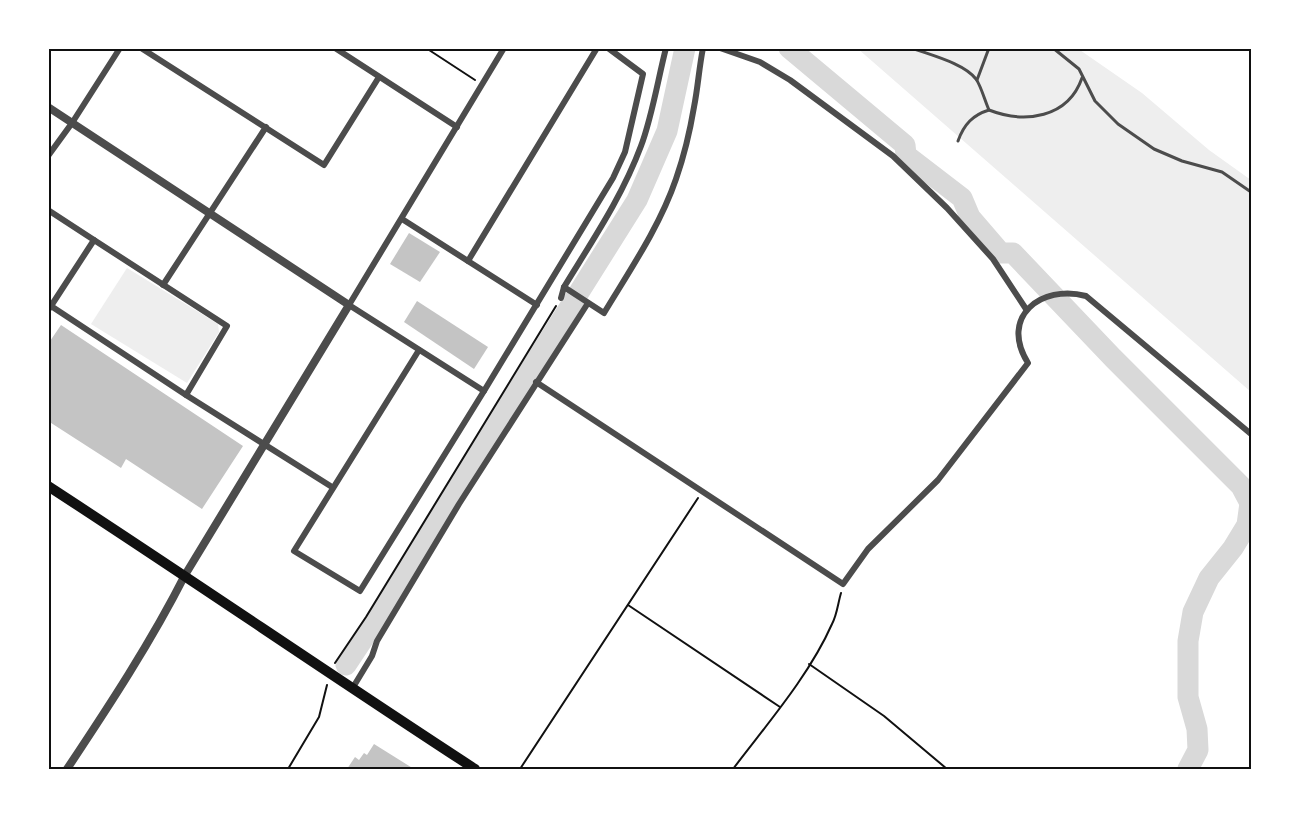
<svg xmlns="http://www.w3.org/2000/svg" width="1299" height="817" font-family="Arial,sans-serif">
  <rect width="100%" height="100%" fill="#fff"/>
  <g fill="#eee">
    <polygon points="857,48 1077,48 1142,93 1209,150 1251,180 1251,392"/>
    <polygon points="127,268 218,324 219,332 187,383 91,324"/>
  </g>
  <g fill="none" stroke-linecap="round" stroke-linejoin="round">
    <g stroke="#d9d9d9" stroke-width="21">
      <polyline points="789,48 905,145 906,155 962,198 970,217 1001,253 1013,253 1113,358 1241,486 1250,503 1247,525 1233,548 1209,578 1193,612 1188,641 1188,697 1197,729 1198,750 1188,769"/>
      <polyline points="346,665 397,588 483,445 637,200 667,131 685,48"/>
    </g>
  </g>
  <g fill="#c4c4c4">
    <polygon points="409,233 440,252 420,282 390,264"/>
    <polygon points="417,301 488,347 474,369 404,322"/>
    <polygon points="61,325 243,446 202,509 126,459 121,468 48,421 48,344"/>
    <polygon points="374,744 414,769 347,769 355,757 359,760 364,753 367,755"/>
  </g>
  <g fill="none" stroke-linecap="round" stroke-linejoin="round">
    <g stroke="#111" stroke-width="2">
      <polyline points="426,48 475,80"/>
      <polyline points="628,605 780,707"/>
      <polyline points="335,663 366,617 556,306"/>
      <polyline points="809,664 884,716 947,769"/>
      <polyline points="288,769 319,717 327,685"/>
      <polyline points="520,769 698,498"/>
      <path d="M 733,769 C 767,724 809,676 832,624 C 837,615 838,603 841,593"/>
    </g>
    <g stroke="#4c4c4c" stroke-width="3">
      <path d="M 912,48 C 930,55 964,63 976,79 C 981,86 985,101 989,110 C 1025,124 1068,118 1082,78"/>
      <polyline points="1053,48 1079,69 1095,101 1118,124 1154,149 1182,161 1222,172 1251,192"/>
      <polyline points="977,80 989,48"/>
      <path d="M 958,141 C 964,124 973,115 989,110"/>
    </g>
    <g stroke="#4c4c4c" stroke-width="6">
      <polyline points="141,48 324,165 379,77"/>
      <polyline points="335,48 457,127"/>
      <polyline points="504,48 349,305 484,391 613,178 625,152 643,74 608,48"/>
      <polyline points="720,48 760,62 790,80 893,156 947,208 993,259 1026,309"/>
      <polyline points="48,156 72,123 120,48"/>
      <polyline points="48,210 94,240 51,306"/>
      <polyline points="402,219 537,305"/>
      <polyline points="94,240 227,326 186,395"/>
      <polyline points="468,261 597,48"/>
      <polyline points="163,285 266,127"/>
      <path d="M 564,287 L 604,313 C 630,270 660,226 676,179 C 684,156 690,131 694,107 C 698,87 699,68 703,48"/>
      <path d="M 561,298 L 564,287 C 592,241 622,197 641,146 C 652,117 658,79 666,48"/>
      <polyline points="48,310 51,306 186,395 332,487"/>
      <polyline points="419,350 294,551 360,591 484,391"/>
      <path d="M 536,382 L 843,584 L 868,549 L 938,480 L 1028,363 C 999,317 1041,284 1086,296 L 1251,434"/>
      <polyline points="352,689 372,656 377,641 459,504 588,303"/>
    </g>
    <path stroke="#4c4c4c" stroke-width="8" d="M 48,107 L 349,305 L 185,575 C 151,642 109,706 67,769"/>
    <path stroke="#111" stroke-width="10" d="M 48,486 C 191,579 332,676 475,769"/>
  </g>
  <rect width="1299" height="817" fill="none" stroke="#ffffff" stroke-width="99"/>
  <rect x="50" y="50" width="1200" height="718" fill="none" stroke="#111" stroke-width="2"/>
</svg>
